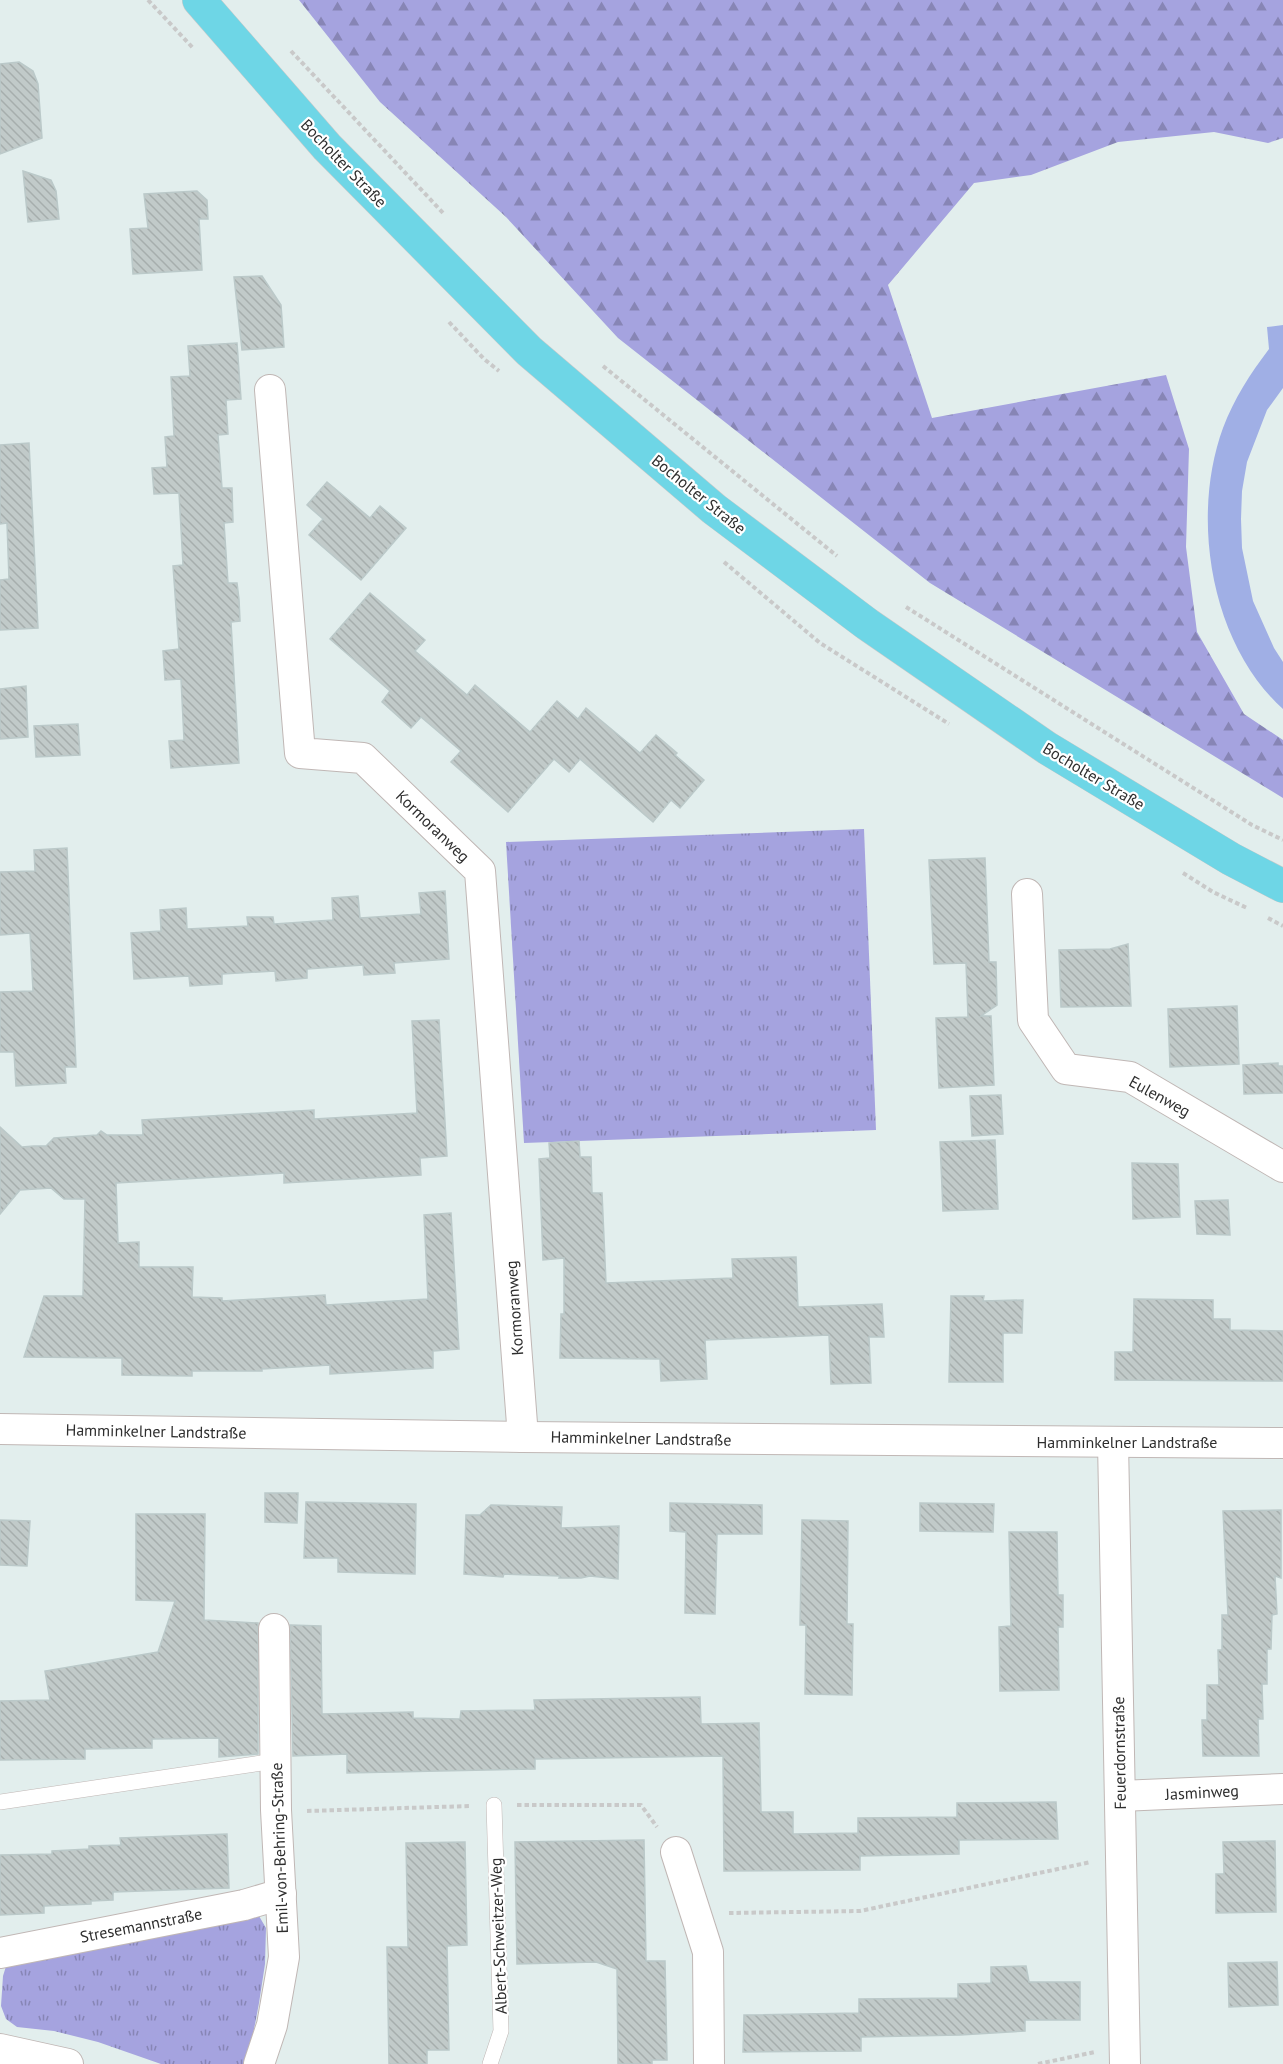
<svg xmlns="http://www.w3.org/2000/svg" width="1283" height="2064" font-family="'PT Sans',sans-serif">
  <defs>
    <pattern id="grass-tufts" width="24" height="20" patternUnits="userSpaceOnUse" patternTransform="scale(1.5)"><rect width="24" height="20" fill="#a5a3df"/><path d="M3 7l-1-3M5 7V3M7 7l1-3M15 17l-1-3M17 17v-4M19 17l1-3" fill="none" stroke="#8785b5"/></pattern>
    <pattern id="forest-firs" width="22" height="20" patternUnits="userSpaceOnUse" patternTransform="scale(1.5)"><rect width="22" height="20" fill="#a5a3df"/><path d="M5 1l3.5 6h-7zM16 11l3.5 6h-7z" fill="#8785b5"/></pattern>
    <pattern id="building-back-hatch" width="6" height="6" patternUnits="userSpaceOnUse" patternTransform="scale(1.5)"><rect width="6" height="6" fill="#c1cac9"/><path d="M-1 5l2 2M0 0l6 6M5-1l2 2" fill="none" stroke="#a6aead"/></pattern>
  </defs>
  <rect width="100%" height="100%" fill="#e2eeed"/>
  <g fill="url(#grass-tufts)">
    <polygon points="864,829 876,1130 524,1143 506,842"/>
    <polygon points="246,1912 259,1916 266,1928 265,1964 259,2003 252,2040 244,2064 161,2064 98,2042 54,2031 17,2027 6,2019 1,2006 3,1976 7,1963"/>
  </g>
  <polygon fill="url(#forest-firs)" points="299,0 1283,0 1283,138 1268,143 1214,132 1118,142 1031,175 974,183 888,285 932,418 1166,375 1189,449 1186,547 1197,632 1244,714 1283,740 1283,798 930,583 618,338 506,217 380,102"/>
  <path fill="#a0afe5" d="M 1283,325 L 1283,388 L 1267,410 L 1247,462 L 1242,491 L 1241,519 L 1242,548 L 1253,601 L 1274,648 L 1283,662 L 1283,709 C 1211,644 1190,518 1223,428 C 1234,399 1250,374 1269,349 L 1267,327 Z"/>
  <g fill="url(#building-back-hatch)" stroke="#bbc9c9" stroke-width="1.5">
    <polygon points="19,62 33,71 38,84 42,138 0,154 0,64"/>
    <polygon points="23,171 51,180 56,191 59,219 28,222"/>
    <polygon points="197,191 207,200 208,219 199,219 202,270 133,274 130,229 148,228 144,194"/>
    <polygon points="262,276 281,305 284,347 242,350 234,277"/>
    <polygon points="237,343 241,399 226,400 228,434 218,435 222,488 232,488 233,522 224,523 228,583 237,583 239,599 240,621 231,622 239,763 171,768 169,741 184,740 181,679 165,680 163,651 179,649 173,566 183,565 179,493 154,494 152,468 167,467 165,437 174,436 171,377 190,376 188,346"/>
    <polygon points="29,443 38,628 0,630 0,580 9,579 7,523 0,524 0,445"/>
    <polygon points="327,482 370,518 380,506 406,528 361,580 309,535 323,519 307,505"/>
    <polygon points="370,593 425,640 415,651 467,695 475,685 530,732 557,701 578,719 586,708 640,753 656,735 677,753 675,755 704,780 680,808 671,800 653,822 580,759 569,772 554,759 508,812 451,762 461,751 421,717 411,728 382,702 390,691 330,639"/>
    <polygon points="26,686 28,737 0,739 0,689"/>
    <polygon points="78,724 80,755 36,757 34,726"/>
    <polygon points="67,848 76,1067 65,1067 66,1083 16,1086 14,1052 0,1052 0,992 33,991 30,933 0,935 0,872 35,871 34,850"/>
    <polygon points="985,858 989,962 996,962 997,1005 981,1016 991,1016 994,1085 939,1088 936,1018 968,1017 966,963 934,964 929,860"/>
    <polygon points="445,891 449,959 394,963 395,973 379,974 364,975 363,965 307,969 307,978 276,981 275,971 222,974 222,984 190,986 189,976 134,979 131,933 161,931 160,910 186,908 187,929 248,926 247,917 273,917 274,924 333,920 332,898 358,896 360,918 421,914 419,893"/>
    <polygon points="1128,944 1131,1006 1061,1007 1059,950 1110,949"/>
    <polygon points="1237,1006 1239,1064 1170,1067 1168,1009"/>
    <polygon points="439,1020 447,1156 420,1158 421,1175 284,1183 284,1173 116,1183 118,1243 139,1242 139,1267 193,1267 192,1297 222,1298 222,1301 325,1295 326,1305 428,1299 424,1215 451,1213 459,1349 433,1351 433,1368 330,1374 330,1365 262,1369 262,1371 192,1371 192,1376 122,1375 122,1358 24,1357 44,1296 83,1296 85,1199 64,1199 51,1188 20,1190 0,1214 0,1127 22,1147 34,1146 46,1146 54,1138 97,1135 101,1131 107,1135 143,1135 142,1120 314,1110 314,1119 417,1113 412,1021"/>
    <polygon points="1278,1063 1278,1066 1283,1066 1283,1093 1244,1094 1243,1065"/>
    <polygon points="1001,1095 1003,1134 972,1136 970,1096"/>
    <polygon points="995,1140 998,1209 943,1211 940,1142"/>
    <polygon points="579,1141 580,1157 591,1157 592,1193 602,1193 606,1283 733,1278 732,1259 796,1257 798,1307 882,1304 884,1337 869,1337 871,1383 831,1384 829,1335 705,1340 707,1379 661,1381 660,1359 560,1358 561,1314 564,1314 564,1258 543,1260 539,1159 550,1158 549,1143"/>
    <polygon points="1132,1163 1178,1164 1180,1217 1133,1219"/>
    <polygon points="1228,1200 1230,1235 1197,1234 1195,1201"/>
    <polygon points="951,1296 984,1296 983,1301 1023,1300 1022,1333 1003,1333 1003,1382 949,1382"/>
    <polygon points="1134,1299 1213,1300 1213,1319 1230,1319 1230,1330 1283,1331 1283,1381 1115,1380 1115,1352 1133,1352"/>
    <polygon points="265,1493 298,1493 297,1523 265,1522"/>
    <polygon points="306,1502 416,1504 415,1574 338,1572 338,1558 304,1558"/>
    <polygon points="670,1503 762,1505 762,1534 717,1534 715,1614 685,1613 686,1532 670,1531"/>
    <polygon points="920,1503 994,1504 993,1532 920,1531"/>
    <polygon points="491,1505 562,1507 561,1528 619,1526 618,1579 590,1576 581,1578 559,1578 560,1576 504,1574 503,1577 464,1574 466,1515 480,1515"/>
    <polygon points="1281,1510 1281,1578 1275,1576 1277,1614 1272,1615 1271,1649 1267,1649 1267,1684 1262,1684 1263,1719 1258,1719 1259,1756 1203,1756 1202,1720 1207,1720 1207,1685 1219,1685 1218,1650 1222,1650 1222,1615 1228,1615 1223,1511"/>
    <polygon points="136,1514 205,1514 204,1620 258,1623 258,1754 219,1757 219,1738 152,1739 152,1748 85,1749 85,1759 0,1760 0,1701 50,1700 45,1671 158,1652 175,1601 136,1600"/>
    <polygon points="0,1520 30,1521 27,1566 0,1565"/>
    <polygon points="802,1520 848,1521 847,1624 853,1624 852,1695 805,1694 806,1625 800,1625"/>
    <polygon points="1009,1532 1057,1532 1058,1595 1063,1595 1063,1627 1058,1627 1059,1690 1000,1691 999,1627 1011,1626"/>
    <polygon points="290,1625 321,1626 322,1714 413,1712 413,1718 460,1719 461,1711 535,1710 534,1700 700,1697 701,1724 759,1723 761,1812 793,1812 793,1834 858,1833 858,1818 957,1817 957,1803 1056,1802 1058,1839 959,1840 959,1854 860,1856 860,1870 724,1871 723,1756 535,1759 535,1769 347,1773 347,1754 293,1756"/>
    <polygon points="227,1834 229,1888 113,1892 113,1900 91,1901 91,1904 44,1906 44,1913 0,1915 0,1855 52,1854 52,1851 89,1849 89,1846 121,1845 120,1838"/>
    <polygon points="644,1840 646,1961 665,1961 667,2060 652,2060 652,2064 618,2064 617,1969 596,1962 517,1964 515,1842"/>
    <polygon points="1275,1841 1276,1912 1216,1913 1216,1874 1224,1874 1223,1842"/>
    <polygon points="465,1842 467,1945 447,1946 449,2050 427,2050 427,2064 389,2064 387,1947 408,1947 406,1843"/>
    <polygon points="1277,1962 1278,2005 1229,2007 1228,1963"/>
    <polygon points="1026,1966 1029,1982 1080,1982 1080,2020 1025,2020 1025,2031 960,2035 861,2037 861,2051 743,2052 744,2015 859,2013 859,1999 958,1998 958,1984 991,1983 991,1967"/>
  </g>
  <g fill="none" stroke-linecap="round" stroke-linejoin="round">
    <defs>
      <g id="lane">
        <polyline points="0,1802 275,1761"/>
        <polyline points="490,2064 501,2031 494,1805"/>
      </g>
      <g id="street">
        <polyline points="270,390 300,753 363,758 480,871 523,1437"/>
        <polyline points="1027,894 1033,1020 1066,1069 1130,1077 1283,1167"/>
        <polyline points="0,1429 523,1437 1283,1443"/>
        <polyline points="1113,1442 1125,2064"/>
        <polyline points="1120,1796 1283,1789"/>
        <polyline points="676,1852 708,1952 709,2064"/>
        <polyline points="0,1953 244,1905 281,1894"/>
        <polyline points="0,2049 68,2064"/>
        <polyline points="259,2064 272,2025 284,1957 276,1810 274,1629"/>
      </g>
      <polyline id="primary" points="199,0 327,147 529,351 714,509 867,624 1047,748 1231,859 1283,886"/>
    </defs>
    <use href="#lane" stroke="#c0b7b5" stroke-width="16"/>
    <use href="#street" stroke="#c0b7b5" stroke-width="32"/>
    <use href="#primary" stroke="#c9c9c9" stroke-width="34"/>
    <g stroke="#c9c9c9" stroke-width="4" stroke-dasharray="4.5 3" stroke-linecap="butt">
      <polyline points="148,0 194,49"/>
      <polyline points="291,51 444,214"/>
      <polyline points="449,322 484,359 499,371"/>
      <polyline points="603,366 837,556"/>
      <polyline points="724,562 820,643 949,724"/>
      <polyline points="906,607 1252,825 1283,840"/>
      <polyline points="1183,873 1213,892 1247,908"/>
      <polyline points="1268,918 1283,926"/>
      <polyline points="517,1805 641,1805 657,1827"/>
      <polyline points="307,1811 470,1806"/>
      <polyline points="729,1913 860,1911 1091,1862"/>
      <polyline points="1038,2064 1095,2052"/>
    </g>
    <use href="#lane" stroke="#fff" stroke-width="15"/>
    <use href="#street" stroke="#fff" stroke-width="30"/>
    <use href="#primary" stroke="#6ed6e6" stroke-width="33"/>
  </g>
  <g text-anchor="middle" stroke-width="4.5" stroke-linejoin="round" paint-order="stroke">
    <g font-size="16" fill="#2e2e2e" stroke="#fff">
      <text transform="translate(344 163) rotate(46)" y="6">Bocholter Straße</text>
      <text transform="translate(699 494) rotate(39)" y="6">Bocholter Straße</text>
      <text transform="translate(1094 776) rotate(31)" y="6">Bocholter Straße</text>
      <text transform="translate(433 826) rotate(44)" y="6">Kormoranweg</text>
      <text transform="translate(1160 1096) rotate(29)" y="6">Eulenweg</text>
      <text transform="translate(514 1308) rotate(-94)" y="6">Kormoranweg</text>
      <text transform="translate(156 1431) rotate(1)" y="6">Hamminkelner Landstraße</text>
      <text transform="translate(641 1438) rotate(1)" y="6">Hamminkelner Landstraße</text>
      <text x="1127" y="1448">Hamminkelner Landstraße</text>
      <text transform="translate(1119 1753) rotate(-91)" y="6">Feuerdornstraße</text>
      <text transform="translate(1202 1792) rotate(-3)" y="6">Jasminweg</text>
      <text transform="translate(279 1848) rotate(-92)" y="6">Emil-von-Behring-Straße</text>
      <text transform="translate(141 1925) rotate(-11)" y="6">Stresemannstraße</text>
      <text transform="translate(498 1936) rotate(-92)" y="6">Albert-Schweitzer-Weg</text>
    </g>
  </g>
</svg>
